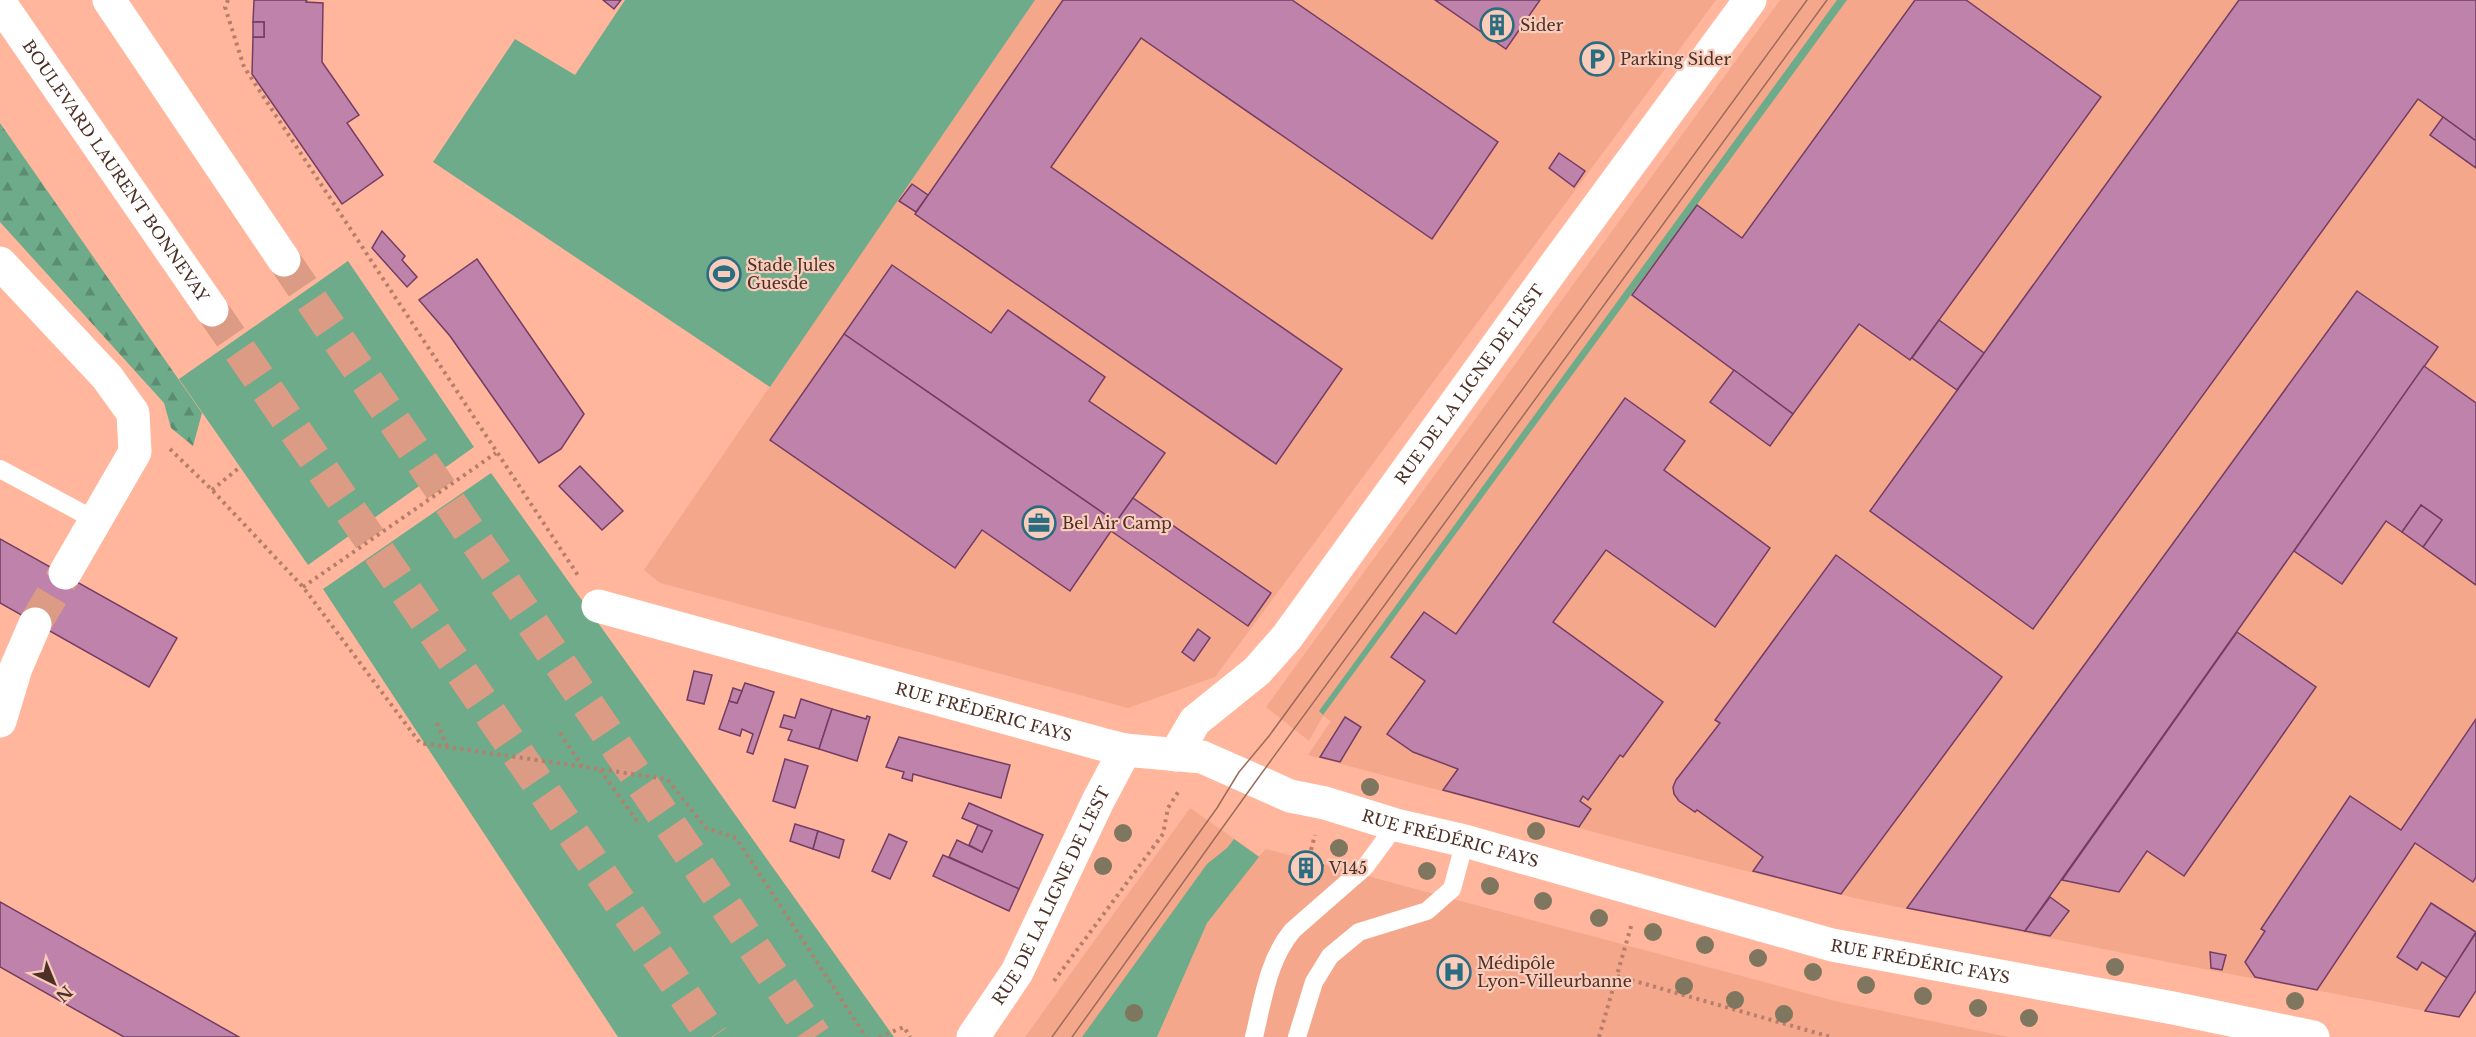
<svg xmlns="http://www.w3.org/2000/svg" width="2476" height="1037" font-family="'Libre Baskerville',serif">
  <defs>
    <pattern id="forest-firs" width="22" height="20" patternUnits="userSpaceOnUse" patternTransform="scale(1.5)"><rect width="22" height="20" fill="#6dab8a"/><path d="M5 1l3.5 6h-7zM16 11l3.5 6h-7z" fill="#5c8c71"/></pattern>
  </defs>
  <rect width="100%" height="100%" fill="#ffb69c"/>
  <g fill="#f5a78c">
    <polygon points="1035,0 1716,0 1215,677 1128,708 660,583 644,570"/>
    <polygon points="1780,0 2476,0 2476,933 2425,1011 2167,962 1854,898 1646,846 1308,755 1331,721 1323,716 1309,741 1266,707"/>
    <polygon points="1190,808 1259,856 1266,849 1839,1002 2009,1037 1025,1037"/>
  </g>
  <g fill="#6dab8a">
    <polygon points="625,0 1035,0 770,387 433,162 515,39 575,75"/>
    <polygon points="1837,0 1847,0 1323,715 1319,711"/>
    <polygon points="348,261 474,447 308,565 179,379"/>
    <polygon points="491,473 894,1037 618,1037 323,589"/>
    <polygon points="1234,839 1259,857 1207,923 1157,1037 1082,1037 1207,864 1227,848"/>
  </g>
  <polygon fill="url(#forest-firs)" points="0,123 202,413 193,446 171,428 164,403 0,222"/>
  <g fill="#bf82aa" stroke="#743d63" stroke-width="1.5">
    <polygon points="254,0 307,0 306,2 323,3 322,62 359,115 347,123 383,175 342,204 252,74 253,37 264,37 264,22 253,22"/>
    <polygon points="603,0 621,0 614,9"/>
    <polygon points="1063,0 1292,0 1498,142 1432,239 1141,38 1051,167 1342,369 1276,464 915,214"/>
    <polygon points="1435,0 1540,0 1506,49"/>
    <polygon points="1915,0 1966,0 2101,97 1910,360 1859,324 1793,414 1632,295 1697,205 1742,238"/>
    <polygon points="2239,0 2476,0 2476,141 2418,99 2033,629 1870,511"/>
    <rect x="253" y="22" width="11" height="15"/>
    <polygon points="2443,117 2476,141 2476,168 2430,135"/>
    <polygon points="1559,153 1585,171 1574,187 1549,168"/>
    <polygon points="912,184 928,195 916,212 899,201"/>
    <polygon points="382,231 405,256 402,260 417,277 407,287 372,248"/>
    <polygon points="477,259 584,414 561,449 539,463 450,336 419,300"/>
    <polygon points="892,265 991,333 1008,310 1105,377 1089,401 1165,453 1116,522 844,334"/>
    <polygon points="2357,291 2438,347 2025,931 1907,908"/>
    <polygon points="1939,320 1984,353 1957,390 1912,358"/>
    <polygon points="844,334 1116,522 1133,498 1271,593 1248,626 1111,531 1070,591 982,530 955,568 770,440"/>
    <polygon points="2424,366 2476,403 2476,585 2423,547 2442,520 2421,505 2402,532 2386,521 2342,584 2294,551"/>
    <polygon points="1734,370 1793,414 1770,446 1710,402"/>
    <polygon points="1625,398 1685,441 1664,470 1770,548 1715,627 1606,550 1553,622 1663,702 1623,757 1620,755 1588,800 1583,796 1580,801 1591,809 1579,827 1443,790 1458,769 1413,752 1387,734 1425,681 1391,657 1424,612 1456,634"/>
    <polygon points="580,466 623,511 602,530 559,486"/>
    <polygon points="2421,505 2442,520 2423,547 2402,532"/>
    <polygon points="0,539 177,638 149,687 0,603"/>
    <polygon points="1836,555 2002,677 1841,894 1753,871 1763,857 1697,810 1695,812 1679,801 1674,794 1673,787 1676,780 1720,723 1715,720"/>
    <polygon points="1198,629 1210,638 1194,661 1182,652"/>
    <polygon points="2237,632 2316,687 2184,876 2147,851 2119,892 2062,880"/>
    <polygon points="694,671 712,675 704,704 687,700"/>
    <polygon points="745,683 774,692 753,754 747,752 753,734 742,729 740,736 719,729 729,701 737,703"/>
    <polygon points="733,688 742,691 737,703 729,701"/>
    <polygon points="801,699 832,709 819,749 788,740 792,730 780,727 784,715 795,718"/>
    <polygon points="832,709 866,719 867,716 870,717 857,761 819,749"/>
    <polygon points="1345,717 1361,727 1340,762 1320,757"/>
    <polygon points="2476,719 2476,877 2473,882 2415,843 2317,990 2255,977 2245,962 2265,931 2261,929 2350,796 2401,830"/>
    <polygon points="899,737 1010,765 1001,798 913,774 912,781 902,778 904,772 886,767"/>
    <polygon points="785,759 808,766 795,808 773,801"/>
    <polygon points="969,803 1043,835 1019,889 949,857 957,840 982,852 992,831 962,818"/>
    <polygon points="795,824 818,831 813,849 790,841"/>
    <polygon points="978,825 992,831 982,852 969,845"/>
    <polygon points="818,831 844,840 839,858 813,849"/>
    <polygon points="889,834 907,842 890,879 872,871"/>
    <polygon points="943,855 1019,889 1009,911 933,876"/>
    <polygon points="1293,857 1323,865 1319,879 1289,872"/>
    <polygon points="2050,897 2069,911 2050,936 2025,931"/>
    <polygon points="0,902 239,1037 124,1037 0,967"/>
    <polygon points="2431,903 2476,932 2447,978 2422,962 2417,970 2397,957"/>
    <polygon points="2476,933 2476,991 2459,1017 2425,1011"/>
    <polygon points="2210,952 2226,955 2222,970 2211,968"/>
  </g>
  <g fill="none" stroke-linecap="round" stroke-linejoin="round">
    <polyline stroke="#db9b84" stroke-width="33" stroke-dasharray="33 16" stroke-linecap="butt" points="35,624 65,573"/>
    <g stroke="#db9b84" stroke-width="33" stroke-dasharray="33 16" stroke-linecap="butt">
      <polyline points="284,260 815,1037"/>
      <polyline points="212,310 713,1037"/>
    </g>
    <g stroke="#b57f6b" stroke-width="4" stroke-dasharray="3 4.5" stroke-linecap="butt">
      <polyline points="228,0 225,7 244,67 579,577"/>
      <polyline points="170,449 212,490 303,587 420,743 667,779 706,828 736,838 866,1037"/>
      <polyline points="212,490 240,467"/>
      <polyline points="303,587 496,453"/>
      <polyline points="437,723 447,746"/>
      <polyline points="560,733 582,766"/>
      <polyline points="600,770 640,825"/>
      <polyline points="1311,850 1315,835"/>
      <polyline points="1617,976 1831,1037"/>
      <polyline points="1054,981 1163,834 1168,808 1180,789"/>
      <polyline points="879,1037 904,1027 910,1037"/>
      <polyline points="1599,1037 1632,923"/>
    </g>
    <g stroke="#fff" stroke-width="18">
      <polyline points="0,469 95,520"/>
      <path d="M 1254,1037 C 1263,1000 1268,959 1293,930 L 1365,867 L 1396,825"/>
      <polyline points="1297,1037 1314,982 1330,956 1359,932 1427,911 1444,896 1452,889 1465,841"/>
    </g>
    <g stroke="#fff" stroke-width="33">
      <polyline points="0,263 107,377 133,413 135,452 65,573"/>
      <path id="s1" d="M 598,606 L 1101,744 L 1125,750 L 1202,757 L 1290,796 L 1325,803 L 1396,825 L 1465,841 L 1832,945 L 2173,1008 L 2313,1037"/>
      <polyline points="0,721 16,668 35,624"/>
      <path id="s2" d="M 1175,755 L 1195,721 L 1257,671 L 1287,637 L 1556,264 L 1750,0"/>
      <path id="s3" d="M 973,1037 L 1017,972 L 1098,801 L 1125,750"/>
    </g>
    <g stroke="#fff" stroke-width="33">
      <polyline points="109,0 284,260"/>
      <path id="s4" d="M 0,3 L 212,310"/>
    </g>
    <g stroke="#9c6c5a" stroke-width="1.5">
      <polyline points="1052,1037 1217,808 1239,772 1269,736 1807,0"/>
      <polyline points="1072,1037 1256,781 1827,0"/>
    </g>
  </g>
  <g fill="#7f765f">
    <circle cx="1370" cy="787" r="9"/>
    <circle cx="1536" cy="831" r="9"/>
    <circle cx="1123" cy="833" r="9"/>
    <circle cx="1339" cy="848" r="9"/>
    <circle cx="1103" cy="866" r="9"/>
    <circle cx="1427" cy="871" r="9"/>
    <circle cx="1490" cy="886" r="9"/>
    <circle cx="1543" cy="901" r="9"/>
    <circle cx="1599" cy="918" r="9"/>
    <circle cx="1653" cy="932" r="9"/>
    <circle cx="1705" cy="945" r="9"/>
    <circle cx="1758" cy="958" r="9"/>
    <circle cx="2115" cy="967" r="9"/>
    <circle cx="1813" cy="972" r="9"/>
    <circle cx="1866" cy="985" r="9"/>
    <circle cx="1684" cy="986" r="9"/>
    <circle cx="1923" cy="996" r="9"/>
    <circle cx="1735" cy="1000" r="9"/>
    <circle cx="2295" cy="1001" r="9"/>
    <circle cx="1978" cy="1008" r="9"/>
    <circle cx="1134" cy="1013" r="9"/>
    <circle cx="1784" cy="1014" r="9"/>
    <circle cx="2029" cy="1018" r="9"/>
  </g>
  <defs>
    <symbol id="building-ring" viewBox="-11 -11 22 22"><circle r="9.5" fill="#f9ccbc" stroke="#2b6d80" stroke-width="1.5"/><path d="M-4-6H4V6H1V3H-1V6H-4ZM-2.5-4.3h1.7v1.8h-1.7ZM.8-4.3h1.7v1.8H.8ZM-2.5-1h1.7V.8h-1.7ZM.8-1h1.7V.8H.8Z" fill="#2b6d80"/></symbol>
    <symbol id="parking-ring" viewBox="-11 -11 22 22"><circle r="9.5" fill="#f9ccbc" stroke="#2b6d80" stroke-width="1.5"/><path d="M-3.5-5.5H1a3.5 3.5 0 0 1 0 7H-1V5.5H-3.5ZM-1-3.4V-.6H.8a1.4 1.4 0 0 0 0-2.8Z" fill="#2b6d80"/></symbol>
    <symbol id="stadium-ring" viewBox="-11 -11 22 22"><circle r="9.5" fill="#f9ccbc" stroke="#2b6d80" stroke-width="1.5"/><path d="M0-5a6.5 5 0 1 0 0 10a6.5 5 0 1 0 0-10ZM-3.5-1.8h7v3.6h-7Z" fill="#2b6d80"/></symbol>
    <symbol id="office-ring" viewBox="-11 -11 22 22"><circle r="9.5" fill="#f9ccbc" stroke="#2b6d80" stroke-width="1.5"/><path d="M-6-3h4V-5.5h4V-3h4V5H-6ZM-1-4.5V-3h2v-1.5ZM-6 0V1H6V0Z" fill="#2b6d80"/></symbol>
    <symbol id="hospital-ring" viewBox="-11 -11 22 22"><circle r="9.5" fill="#f9ccbc" stroke="#2b6d80" stroke-width="1.5"/><path d="M-5-5h3v3.5h4V-5h3V5h-3V1.5h-4V5h-3Z" fill="#2b6d80"/></symbol>
  </defs>
  <g fill-rule="evenodd">
    <use href="#building-ring" x="1478" y="6" width="38" height="38"/>
    <use href="#parking-ring" x="1578" y="40" width="38" height="38"/>
    <use href="#stadium-ring" x="705" y="255" width="38" height="38"/>
    <use href="#office-ring" x="1020" y="504" width="38" height="38"/>
    <use href="#building-ring" x="1287" y="849" width="38" height="38"/>
    <use href="#hospital-ring" x="1435" y="953" width="38" height="38"/>
  </g>
  <g text-anchor="middle" stroke-width="4.5" stroke-linejoin="round" paint-order="stroke">
    <g font-size="16" fill="#4d3026" stroke="#f9ccbc" text-anchor="start">
      <text x="1520" y="31">Sider</text>
      <text x="1620" y="65">Parking Sider</text>
      <text x="747" y="271">Stade Jules<tspan x="747" dy="18">Guesde</tspan></text>
      <text x="1062" y="529">Bel Air Camp</text>
      <text x="1329" y="874">V145</text>
      <text x="1477" y="969">Médipôle<tspan x="1477" dy="18">Lyon-Villeurbanne</tspan></text>
    </g>
    <g font-size="16" fill="#4d3026" stroke="#f9ccbc">
      <text dy="6" stroke="none"><textPath href="#s4" startOffset="204">BOULEVARD LAURENT BONNEVAY</textPath></text>
      <text dy="6" stroke="none"><textPath href="#s2" startOffset="476">RUE DE LA LIGNE DE L'EST</textPath></text>
      <text dy="6" stroke="none"><textPath href="#s1" startOffset="400">RUE FRÉDÉRIC FAYS</textPath></text>
      <text dy="6" stroke="none"><textPath href="#s1" startOffset="886">RUE FRÉDÉRIC FAYS</textPath></text>
      <text dy="6" stroke="none"><textPath href="#s3" startOffset="162">RUE DE LA LIGNE DE L'EST</textPath></text>
      <text dy="6" stroke="none"><textPath href="#s1" startOffset="1372">RUE FRÉDÉRIC FAYS</textPath></text>
    </g>
  </g>
  <g transform="translate(54 983) rotate(137)" stroke="#f9ccbc" stroke-width="4.5" paint-order="stroke">
  <path d="M0-4.5L10 22L0 15L-10 22Z" fill="#4d3026"/>
  <text y="-9" font-size="16" font-weight="bold" text-anchor="middle" fill="#4d3026">N</text>
  </g>
</svg>
